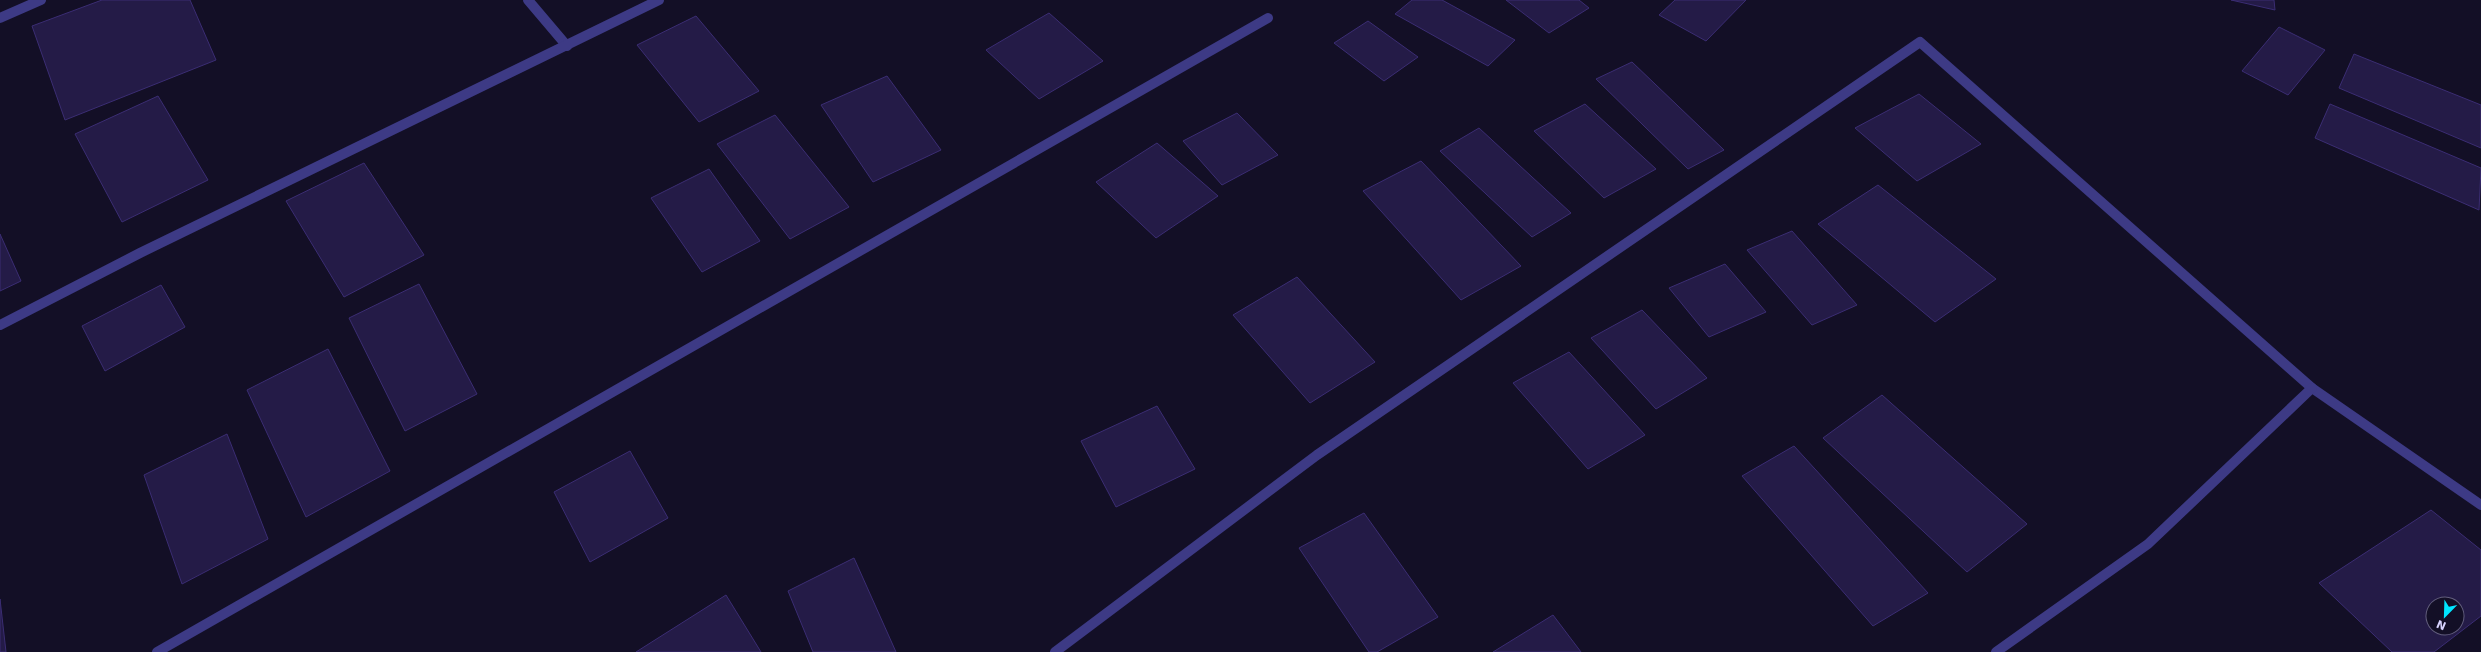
<svg xmlns="http://www.w3.org/2000/svg" width="2481" height="652" font-family="'DejaVu Sans',sans-serif">
  <rect width="100%" height="100%" fill="#130f26"/>
  <g fill="#241b47" stroke="#3b2d73" fill-rule="evenodd">
    <polygon points="102,0 190,0 216,60 65,120 32,26"/>
    <polygon points="1412,0 1442,0 1515,40 1488,66 1395,14"/>
    <polygon points="1506,0 1579,0 1589,8 1549,33"/>
    <polygon points="1675,0 1746,0 1706,41 1659,15"/>
    <polygon points="2231,0 2274,0 2275,10"/>
    <polygon points="1049,13 1103,61 1039,99 986,50"/>
    <polygon points="696,16 759,91 699,122 637,45"/>
    <polygon points="1368,21 1418,57 1384,81 1334,43"/>
    <polygon points="2279,27 2325,50 2288,95 2242,71"/>
    <polygon points="2354,54 2481,105 2481,148 2339,88"/>
    <polygon points="1632,62 1724,150 1688,169 1596,79"/>
    <polygon points="887,76 941,150 873,182 821,105"/>
    <polygon points="1919,94 1981,144 1917,181 1855,128"/>
    <polygon points="158,96 208,180 122,222 75,134"/>
    <polygon points="1585,104 1656,169 1604,198 1534,131"/>
    <polygon points="2330,104 2481,168 2479,210 2315,138"/>
    <polygon points="1237,113 1278,155 1222,185 1183,141"/>
    <polygon points="775,115 849,207 790,239 717,144"/>
    <polygon points="1479,128 1571,213 1532,237 1440,151"/>
    <polygon points="1157,143 1218,196 1156,238 1096,182"/>
    <polygon points="1421,161 1521,266 1461,300 1363,191"/>
    <polygon points="364,163 424,255 344,297 286,201"/>
    <polygon points="709,169 760,241 702,272 651,198"/>
    <polygon points="1878,185 1996,279 1935,322 1818,224"/>
    <polygon points="1792,231 1857,305 1812,325 1747,250"/>
    <polygon points="0,234 21,281 0,291"/>
    <polygon points="1725,264 1766,312 1709,337 1669,288"/>
    <polygon points="1297,277 1375,362 1310,403 1233,315"/>
    <polygon points="419,284 477,394 405,431 349,318"/>
    <polygon points="161,285 185,327 105,371 82,326"/>
    <polygon points="1642,310 1707,378 1656,409 1591,338"/>
    <polygon points="328,349 390,471 306,517 247,390"/>
    <polygon points="1569,352 1645,435 1588,469 1513,383"/>
    <polygon points="1882,395 2027,524 1967,572 1823,438"/>
    <polygon points="1157,406 1195,469 1116,507 1081,441"/>
    <polygon points="227,434 268,539 182,584 144,475"/>
    <polygon points="1794,446 1928,593 1873,626 1742,476"/>
    <polygon points="630,451 668,518 590,562 554,492"/>
    <path d="M 2431,510 L 2481,550 L 2481,616 L 2434,652 L 2392,652 L 2319,583 ZM 2433,604 L 2457,604 L 2457,628 L 2433,628 Z"/>
    <polygon points="1364,513 1438,617 1377,652 1369,652 1299,548"/>
    <polygon points="854,558 896,652 813,652 788,591"/>
    <polygon points="726,595 761,652 636,652"/>
    <polygon points="0,599 6,652 0,652"/>
    <polygon points="1553,615 1581,652 1493,652"/>
  </g>
  <g fill="none" stroke-linecap="round" stroke-linejoin="round">
    <g stroke="#3d3a85" stroke-width="10">
      <polyline points="528,0 567,46"/>
      <polyline points="0,18 41,0"/>
      <polyline points="0,325 140,253 659,0"/>
      <polyline points="157,652 1268,18"/>
      <polyline points="1055,652 1317,455 1920,42 2312,388 2481,505"/>
      <polyline points="1996,652 2148,544 2312,388"/>
    </g>
  </g>
  <g transform="translate(2445 616) rotate(203)"><circle r="19" fill="#130f26" stroke="#625e7d"/>
  <path d="M0-3L7 15L0 10L-7 15Z" fill="#00e5ff"/>
  <text y="-6" font-size="11" font-weight="bold" text-anchor="middle" fill="#d9d4ff">N</text>
  </g>
</svg>
